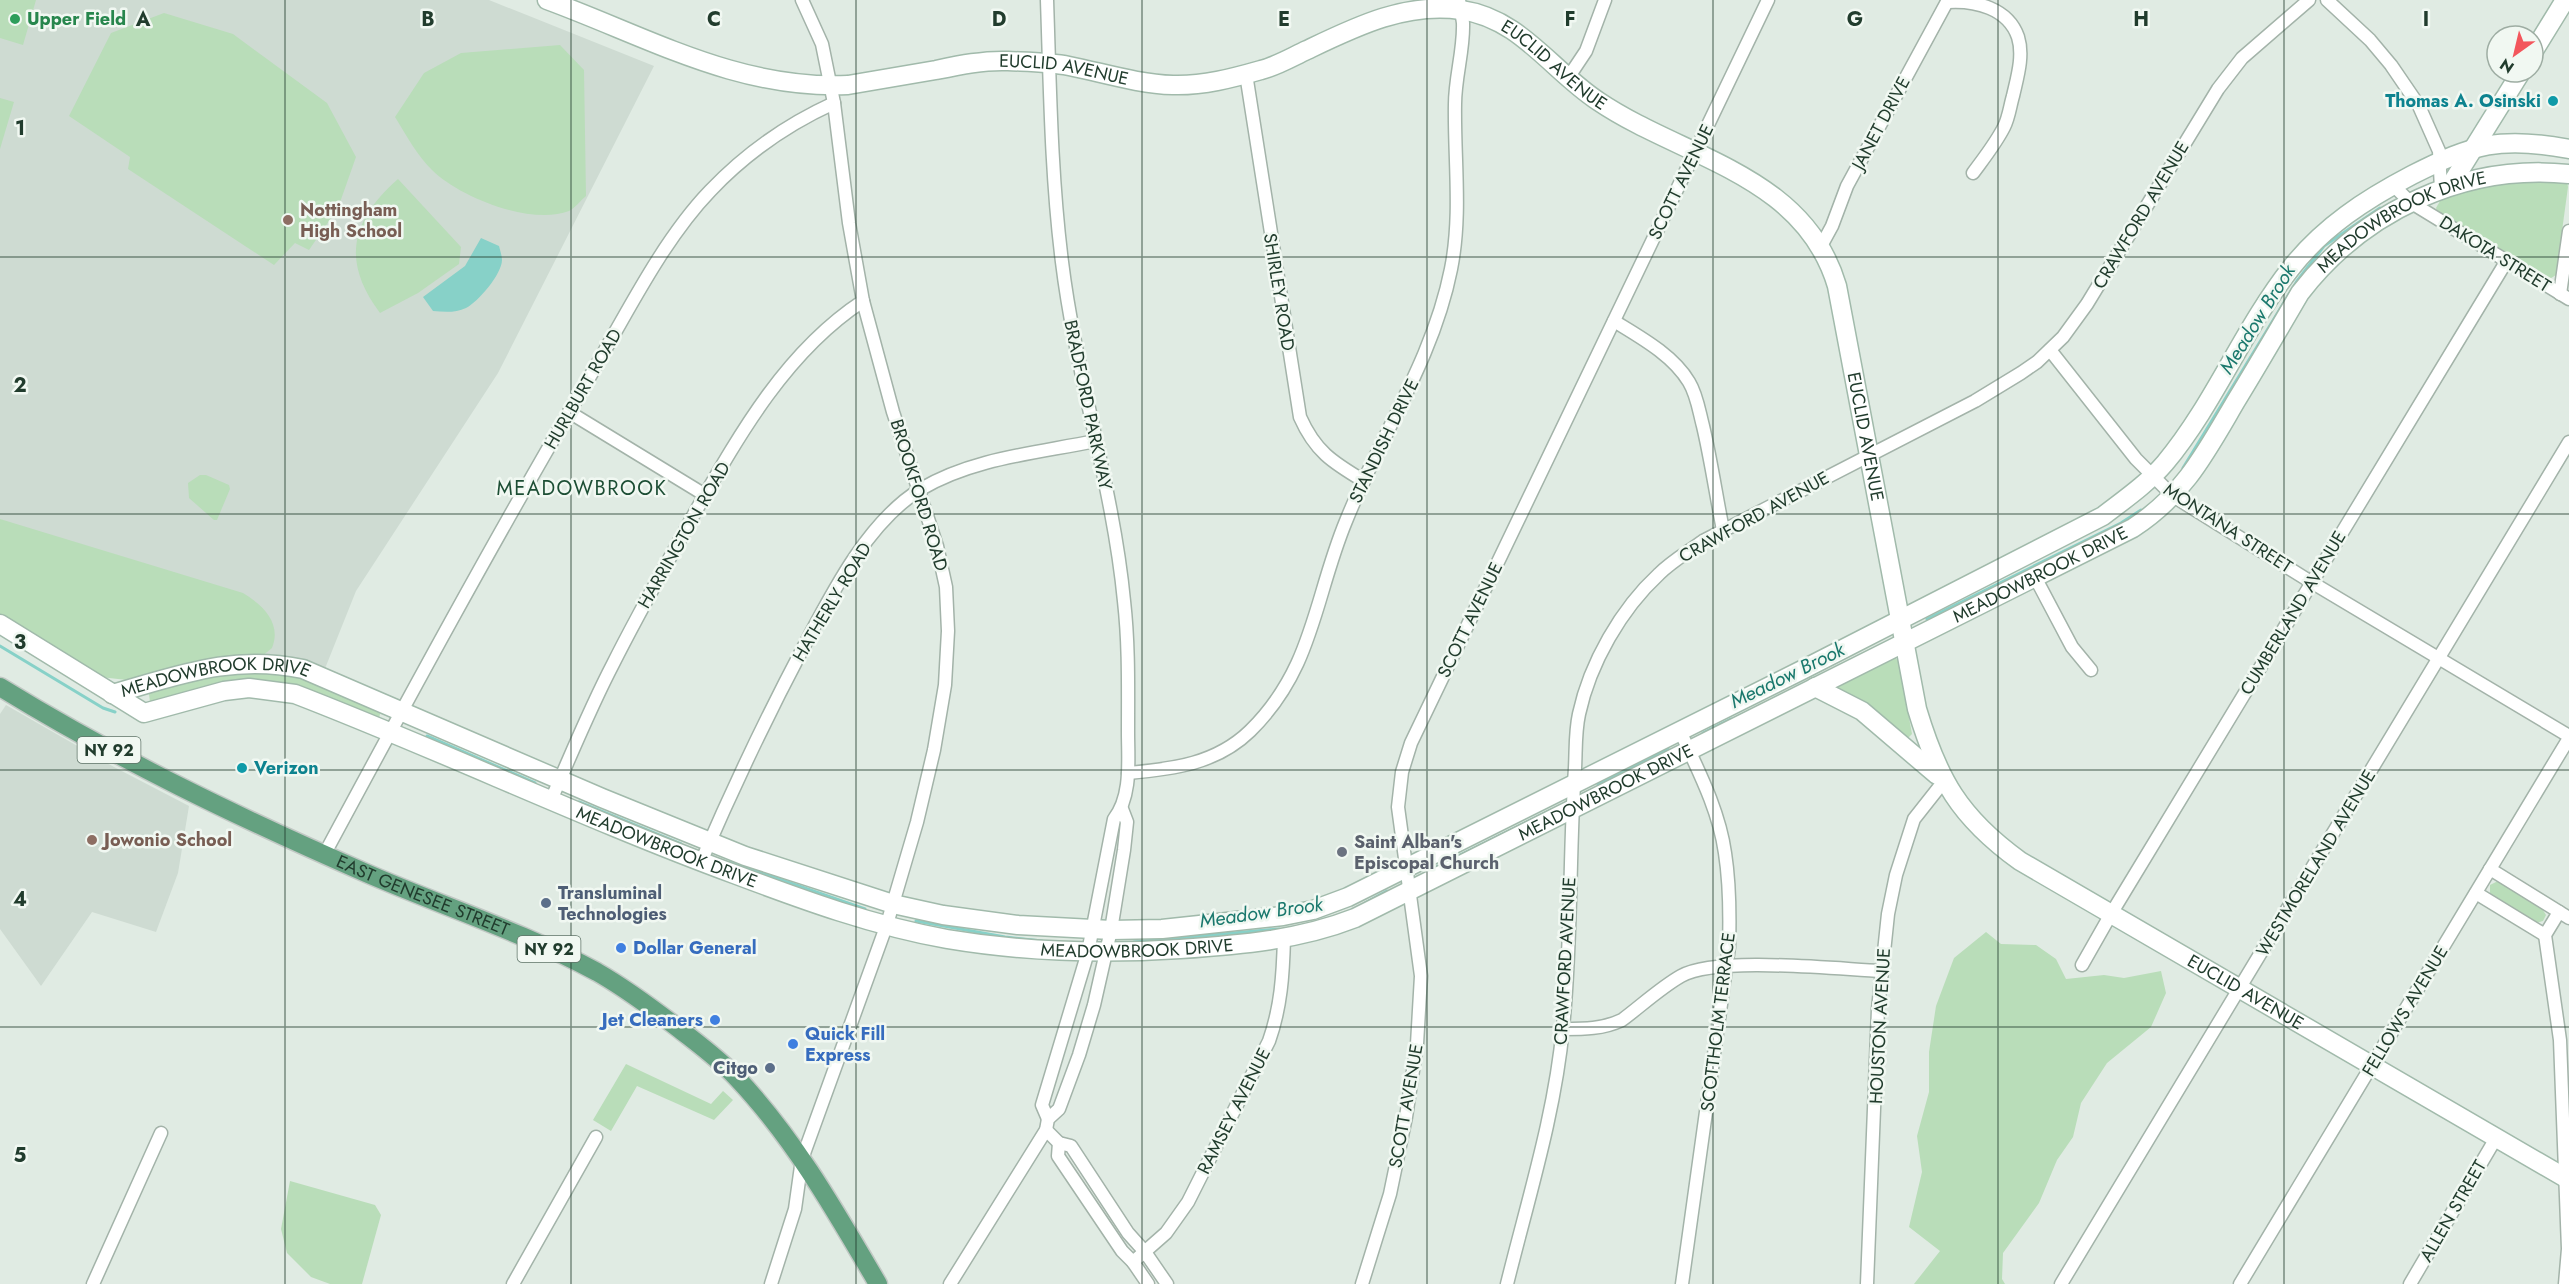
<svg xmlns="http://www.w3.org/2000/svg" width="2569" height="1284" font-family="Jost,sans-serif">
  <rect width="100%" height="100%" fill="#e0ebe3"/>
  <g fill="#cedbd2">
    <polygon points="0,0 489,0 654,66 498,373 356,591 324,671 224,660 127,680 0,616"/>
    <polygon points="6,705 114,767 189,806 178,873 156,932 92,912 41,986 0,929 0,714"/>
  </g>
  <g fill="#b9ddb9">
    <polygon points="0,0 36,0 23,45 0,38"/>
    <polygon points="164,13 233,34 327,103 356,157 338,208 309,250 295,243 274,265 128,169 130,157 69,116 111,33"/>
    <path d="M 560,45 L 584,70 L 586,196 C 581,200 575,208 569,211 C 531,226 459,197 432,170 C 417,155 406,135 395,117 L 424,73 L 461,53 Z"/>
    <polygon points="0,98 14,102 0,149"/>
    <path d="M 398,179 L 461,247 L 459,264 L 418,293 L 380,313 C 341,261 351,220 398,179 Z"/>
    <polygon points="2499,180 2567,182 2568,187 2556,275 2548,280 2438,213 2436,208 2440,201 2468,188"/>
    <polygon points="200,475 206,475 229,485 230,489 217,520 214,520 189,498 188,483"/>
    <path d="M 0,519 L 243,593 C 263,605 282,623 272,648 L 261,657 L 224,660 L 127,680 L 100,677 L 0,616 Z"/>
    <polygon points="1895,657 1899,662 1912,734 1907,739 1838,688 1838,686"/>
    <polygon points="238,668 310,679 379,710 380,714 379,719 305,693 150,702 149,694 152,689"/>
    <polygon points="2498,881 2541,907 2546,915 2543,921 2536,923 2490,895 2490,885"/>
    <polygon points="1986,932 2001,944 2036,945 2056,959 2066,979 2104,975 2124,978 2161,971 2166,993 2151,1027 2107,1063 2081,1103 2073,1137 2057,1160 2039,1203 2003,1253 2002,1279 2005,1284 1914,1284 1940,1251 1909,1227 1922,1172 1917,1136 1929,1092 1929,1052 1936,1006 1954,958"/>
    <polygon points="626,1064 711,1104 723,1091 733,1100 714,1120 637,1086 611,1131 593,1120"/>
    <polygon points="290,1181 375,1205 381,1215 362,1284 330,1284 311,1277 287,1253 281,1229"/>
  </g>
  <path fill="#87d1c8" d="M 481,238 L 499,246 C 500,250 502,256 502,260 C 502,274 478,302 466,308 C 456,313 444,312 433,311 L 423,297 L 465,266 Z"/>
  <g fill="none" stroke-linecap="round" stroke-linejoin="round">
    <g stroke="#87d1c8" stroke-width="3">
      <polyline points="2183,468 2297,281 2324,246 2380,208"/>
      <polyline points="1927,619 2121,523 2141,510"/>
      <polyline points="0,646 103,708 115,712"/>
      <polyline points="1703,733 1731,719"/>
      <polyline points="427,736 535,783"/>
      <polyline points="1598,784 1668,749"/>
      <polyline points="579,802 681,844"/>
      <polyline points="730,862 865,909"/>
      <polyline points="1428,871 1551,810"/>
      <polyline points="1365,903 1387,891"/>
      <polyline points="916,921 1005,937 1042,941"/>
      <polyline points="1134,942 1279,929"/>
    </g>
    <defs>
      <g id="street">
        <path d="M 1047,0 C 1050,87 1051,175 1062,262 C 1076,376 1113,487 1124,601 C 1129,645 1128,688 1128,732 C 1128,761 1132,796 1114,819 L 1088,952 L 1042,1105 L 1048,1119"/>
        <polyline points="2327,0 2370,40 2391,65 2419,106 2439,151 2441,189"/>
        <path d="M 1947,2 C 1975,0 2008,8 2018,37 C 2024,56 2017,78 2013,96 C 2010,106 2009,117 2004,127 C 1996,143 1984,158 1973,173"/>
        <path d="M 1246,74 L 1300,417 C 1315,451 1332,462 1364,481"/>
        <polyline points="1568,78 1586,51 1605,0"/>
        <polyline points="2393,185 2410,202 2569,299"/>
        <polyline points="1820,248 1832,226 1847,186 1948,0"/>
        <polyline points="2560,294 2569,231"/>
        <path d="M 1614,321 C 1640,337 1673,355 1689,382 C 1697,395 1699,411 1703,426 C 1711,460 1716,495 1723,530"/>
        <polyline points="2050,350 2136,459 2173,496 2311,582 2569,736"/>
        <polyline points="569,412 705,495"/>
        <polyline points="2035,577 2072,647 2091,670"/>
        <path d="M 1680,731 C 1698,770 1719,810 1725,853 C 1730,885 1730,915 1729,947 L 1682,1284"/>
        <path d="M 1128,773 C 1173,769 1216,764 1250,731 C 1314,668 1314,598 1346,521 C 1380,436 1433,360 1451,269 C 1462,214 1454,159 1455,104 C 1455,77 1464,50 1463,23 C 1462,15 1460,7 1459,0"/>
        <path d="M 551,800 C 571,755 590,708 613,664 C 638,614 666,565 693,516 C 738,437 785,352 863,301"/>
        <path d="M 324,855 C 409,697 494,540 585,385 C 622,323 660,243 710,191 C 744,155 788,124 834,103"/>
        <path d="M 701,862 C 732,790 766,718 803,648 C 831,595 867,522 921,489 C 973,458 1037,453 1095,441"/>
        <polyline points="2490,869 2569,918"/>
        <polyline points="2476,893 2545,935"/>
        <polyline points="2559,912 2545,935 2560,1040 2568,1249 2565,1284"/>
        <polyline points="2082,965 2111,914 2506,262"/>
        <path d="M 1563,1029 C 1584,1029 1603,1029 1622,1020 C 1641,1006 1660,988 1681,976 C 1716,956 1836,969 1881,971"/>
        <polyline points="1046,1130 1059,1143 1071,1146 1128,1233 1145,1252 1167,1284"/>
        <polyline points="1059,1143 1058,1156 1122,1251 1133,1262 1148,1284"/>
        <path d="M 1133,1262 L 1166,1233 L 1188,1202 L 1269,1041 C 1281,1007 1283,975 1284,938"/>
        <polyline points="93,1284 161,1133"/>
        <polyline points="513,1284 596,1137"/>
        <polyline points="771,1284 795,1209 802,1159 887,924 917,822 934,750 945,685 948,631 946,587 937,546 893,412 863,301 849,223 834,103 822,44 802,0"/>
        <polyline points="950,1284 1046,1130 1048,1119 1059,1109 1079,1055 1094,1005 1111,930 1124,850 1127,822 1122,809"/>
        <polyline points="1362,1284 1390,1194 1406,1117 1417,1044 1421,976 1398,807 1402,772 1411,743 1768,0"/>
        <path d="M 1507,1284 C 1528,1199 1555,1114 1563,1027 C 1572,941 1569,854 1575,768 C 1576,750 1575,732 1579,714 C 1590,663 1621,609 1659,574 C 1672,561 1688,552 1703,541 L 1975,401 L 2021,373 L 2037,362 L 2063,337 L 2087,304 L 2218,89 L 2242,58 L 2309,0"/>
        <polyline points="1867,1284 1878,1009 1888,914 1896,875 1914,819 1944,781"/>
        <polyline points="2061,1284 2569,442"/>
        <polyline points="2240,1284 2569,738"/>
        <polyline points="2410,1284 2496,1138"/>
      </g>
      <g id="secondary">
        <path id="s1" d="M 547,0 C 648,37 738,90 848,85 C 878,80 907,75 936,70 C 960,65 984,60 1008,61 C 1028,62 1049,62 1069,66 C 1104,73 1138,84 1173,85 C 1203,86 1233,78 1261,70 C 1277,66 1292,57 1307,50 C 1355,27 1405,2 1461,10 C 1520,18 1551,70 1598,101 C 1682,158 1804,174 1837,286 L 1917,709 C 1938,779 1959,817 2020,861 L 2569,1180"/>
        <polyline points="2533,52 2565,0"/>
        <polyline points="2450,186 2521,72"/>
        <path id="s2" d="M 0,624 L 144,713 L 224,691 L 249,688 L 295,694 C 443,751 585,819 734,874 C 803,900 874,926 947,939 C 1024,952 1103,954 1180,949 C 1240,945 1299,940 1355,918 L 2133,528 C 2185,494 2206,452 2236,401 C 2258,365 2279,329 2300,293 C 2363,211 2465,163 2569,174"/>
        <polyline points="1815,687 1862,711 1937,775"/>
        <path id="s3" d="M 112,694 C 180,675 232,654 303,669 L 602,798 L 745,856 L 893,904 L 943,915 L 1018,925 L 1111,930 L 1162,929 L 1283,916 L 1313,910 L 1348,897 L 1802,670 L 2103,516 C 2125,499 2147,484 2165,463 C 2215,403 2243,329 2291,268 C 2323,227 2366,199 2412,175 C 2473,144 2501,136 2569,149"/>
      </g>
      <g id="primary">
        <path id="s4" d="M 0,687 C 117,759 240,818 366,873 C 442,906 523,932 597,972 C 625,988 652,1008 678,1028 C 697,1043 719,1059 736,1077 C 794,1138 836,1212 878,1284"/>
      </g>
    </defs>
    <use href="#street" stroke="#a3b3a9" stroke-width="15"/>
    <use href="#secondary" stroke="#a1baab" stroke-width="21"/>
    <use href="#primary" stroke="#c1c8c4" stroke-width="21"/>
    <use href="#street" stroke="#fff" stroke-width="12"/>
    <use href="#secondary" stroke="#fff" stroke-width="18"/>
    <use href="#primary" stroke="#64a180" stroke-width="18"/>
  </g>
  <path fill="none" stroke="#213c2d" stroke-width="1.5" stroke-opacity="0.55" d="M 285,0 L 285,1284M 571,0 L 571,1284M 856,0 L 856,1284M 1142,0 L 1142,1284M 1427,0 L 1427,1284M 1713,0 L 1713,1284M 1998,0 L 1998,1284M 2284,0 L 2284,1284M 0,257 L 2569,257M 0,514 L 2569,514M 0,770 L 2569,770M 0,1027 L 2569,1027"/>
  <circle fill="#2e9e5b" stroke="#f1f8f2" stroke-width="2" cx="15" cy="19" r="6"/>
  <g fill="#0f9aa8" stroke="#f1f8f2" stroke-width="2">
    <circle cx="2553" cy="101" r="6"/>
    <circle cx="242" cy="768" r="6"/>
  </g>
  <g fill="#8d6e63" stroke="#f1f8f2" stroke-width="2">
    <circle cx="288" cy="220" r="6"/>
    <circle cx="92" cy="840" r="6"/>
  </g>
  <circle fill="#6b7280" stroke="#f1f8f2" stroke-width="2" cx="1342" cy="852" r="6"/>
  <g fill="#5c6f8a" stroke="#f1f8f2" stroke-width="2">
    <circle cx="546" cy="903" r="6"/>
    <circle cx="770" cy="1068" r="6"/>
  </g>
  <g fill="#3f7fe0" stroke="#f1f8f2" stroke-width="2">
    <circle cx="621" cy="948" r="6"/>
    <circle cx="715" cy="1020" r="6"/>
    <circle cx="793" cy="1044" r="6"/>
  </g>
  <g text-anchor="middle" stroke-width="5" stroke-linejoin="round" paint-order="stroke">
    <g fill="#f1f8f2" stroke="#5f7468" stroke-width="1.5">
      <rect x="77.5" y="737" width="63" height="26" rx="4.5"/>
      <rect x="517.5" y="936" width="63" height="26" rx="4.5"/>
    </g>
    <g font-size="16" font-weight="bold" fill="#213c2d">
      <text x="109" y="756">NY 92</text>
      <text x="549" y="955">NY 92</text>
    </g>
    <g font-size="18" font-weight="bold" fill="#27864d" stroke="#f1f8f2" text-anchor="start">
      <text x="27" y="25">Upper Field</text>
    </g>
    <g font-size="18" fill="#213c2d" stroke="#f1f8f2">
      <text dy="6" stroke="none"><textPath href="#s1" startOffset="1056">EUCLID AVENUE</textPath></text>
      <text dy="6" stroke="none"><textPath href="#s1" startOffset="534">EUCLID AVENUE</textPath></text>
      <text transform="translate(1881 123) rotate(-62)" y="6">JANET DRIVE</text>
      <text transform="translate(1681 182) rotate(-64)" y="6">SCOTT AVENUE</text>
      <text transform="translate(2141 215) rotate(-59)" y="6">CRAWFORD AVENUE</text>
      <text dy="6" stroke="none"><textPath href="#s2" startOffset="2722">MEADOWBROOK DRIVE</textPath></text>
      <text transform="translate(2495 254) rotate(32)" y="6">DAKOTA STREET</text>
      <text transform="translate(1279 292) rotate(81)" y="6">SHIRLEY ROAD</text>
      <text transform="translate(583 389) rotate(-60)" y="6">HURLBURT ROAD</text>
      <text transform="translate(1088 405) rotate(78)" y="6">BRADFORD PARKWAY</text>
      <text dy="6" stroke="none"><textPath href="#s1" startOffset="1578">EUCLID AVENUE</textPath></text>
      <text transform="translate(1384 441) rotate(-64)" y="6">STANDISH DRIVE</text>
      <text transform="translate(919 495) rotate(73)" y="6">BROOKFORD ROAD</text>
      <text transform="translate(1754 517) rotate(-29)" y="6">CRAWFORD AVENUE</text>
      <text transform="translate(2228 528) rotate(33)" y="6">MONTANA STREET</text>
      <text transform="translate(684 535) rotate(-60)" y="6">HARRINGTON ROAD</text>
      <text dy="6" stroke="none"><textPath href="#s2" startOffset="2200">MEADOWBROOK DRIVE</textPath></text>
      <text transform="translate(832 602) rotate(-59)" y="6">HATHERLY ROAD</text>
      <text transform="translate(2293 613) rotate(-59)" y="6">CUMBERLAND AVENUE</text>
      <text transform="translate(1470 620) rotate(-64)" y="6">SCOTT AVENUE</text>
      <text dy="6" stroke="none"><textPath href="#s3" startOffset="106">MEADOWBROOK DRIVE</textPath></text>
      <text dy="6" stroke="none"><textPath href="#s2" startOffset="1714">MEADOWBROOK DRIVE</textPath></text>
      <text dy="6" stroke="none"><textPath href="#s2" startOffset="726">MEADOWBROOK DRIVE</textPath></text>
      <text transform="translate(2316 863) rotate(-59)" y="6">WESTMORELAND AVENUE</text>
      <text dy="6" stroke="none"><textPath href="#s4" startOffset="472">EAST GENESEE STREET</textPath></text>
      <text dy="6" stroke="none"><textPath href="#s2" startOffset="1212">MEADOWBROOK DRIVE</textPath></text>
      <text transform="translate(1565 961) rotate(-87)" y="6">CRAWFORD AVENUE</text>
      <text dy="6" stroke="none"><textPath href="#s1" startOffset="2304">EUCLID AVENUE</textPath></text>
      <text transform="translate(2405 1011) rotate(-59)" y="6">FELLOWS AVENUE</text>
      <text transform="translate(1718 1022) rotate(-83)" y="6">SCOTTHOLM TERRACE</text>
      <text transform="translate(1880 1026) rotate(-87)" y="6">HOUSTON AVENUE</text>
      <text transform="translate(1406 1106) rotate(-80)" y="6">SCOTT AVENUE</text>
      <text transform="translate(1234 1111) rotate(-63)" y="6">RAMSEY AVENUE</text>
      <text transform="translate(2453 1211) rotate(-60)" y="6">ALLEN STREET</text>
    </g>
    <g font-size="18" font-weight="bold" fill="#0d838f" stroke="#f1f8f2" text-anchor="end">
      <text x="2541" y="107">Thomas A. Osinski</text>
      <text x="254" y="774" text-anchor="start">Verizon</text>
    </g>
    <g font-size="18" font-weight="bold" fill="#785e54" stroke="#f1f8f2" text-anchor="start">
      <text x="300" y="216">Nottingham<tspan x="300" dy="21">High School</tspan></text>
      <text x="104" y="846">Jowonio School</text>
    </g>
    <g font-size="18" font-weight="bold" fill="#5b616d" stroke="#f1f8f2" text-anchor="start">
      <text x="1354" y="848">Saint Alban's<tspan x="1354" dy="21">Episcopal Church</tspan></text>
    </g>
    <g font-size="18" font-weight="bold" fill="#4e5e75" stroke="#f1f8f2" text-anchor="start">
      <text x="558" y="899">Transluminal<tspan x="558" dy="21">Technologies</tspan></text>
      <text x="758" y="1074" text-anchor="end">Citgo</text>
    </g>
    <g font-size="18" font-weight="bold" fill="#366cbe" stroke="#f1f8f2" text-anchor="start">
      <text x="633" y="954">Dollar General</text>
      <text x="703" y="1026" text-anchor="end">Jet Cleaners</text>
      <text x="805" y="1040">Quick Fill<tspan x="805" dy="21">Express</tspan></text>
    </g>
    <g font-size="20" font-style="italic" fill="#1a786d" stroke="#f1f8f2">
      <text transform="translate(2257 319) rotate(-58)" y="7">Meadow Brook</text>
      <text transform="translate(1787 675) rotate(-26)" y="7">Meadow Brook</text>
      <text transform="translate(1261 912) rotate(-8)" y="7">Meadow Brook</text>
    </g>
    <g font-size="20" letter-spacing="1.5" fill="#1c4e34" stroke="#f1f8f2">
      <text x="582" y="495">MEADOWBROOK</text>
    </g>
  </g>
  <g font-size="20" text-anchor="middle" font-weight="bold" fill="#213c2d" stroke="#f1f8f2" stroke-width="5" stroke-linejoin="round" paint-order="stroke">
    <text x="143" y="26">A</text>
    <text x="428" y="26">B</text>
    <text x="714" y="26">C</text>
    <text x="999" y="26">D</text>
    <text x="1284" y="26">E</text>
    <text x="1570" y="26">F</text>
    <text x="1855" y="26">G</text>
    <text x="2141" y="26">H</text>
    <text x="2426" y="26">I</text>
    <text x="20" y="135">1</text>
    <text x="20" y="392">2</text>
    <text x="20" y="649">3</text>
    <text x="20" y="906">4</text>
    <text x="20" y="1162">5</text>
  </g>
  <g transform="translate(2515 54) rotate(214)"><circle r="28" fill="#f1f8f2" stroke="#9eada3" stroke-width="1.5"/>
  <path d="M0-4.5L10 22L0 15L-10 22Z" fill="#f3565c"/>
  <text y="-9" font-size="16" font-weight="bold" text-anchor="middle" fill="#213c2d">N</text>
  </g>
</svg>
